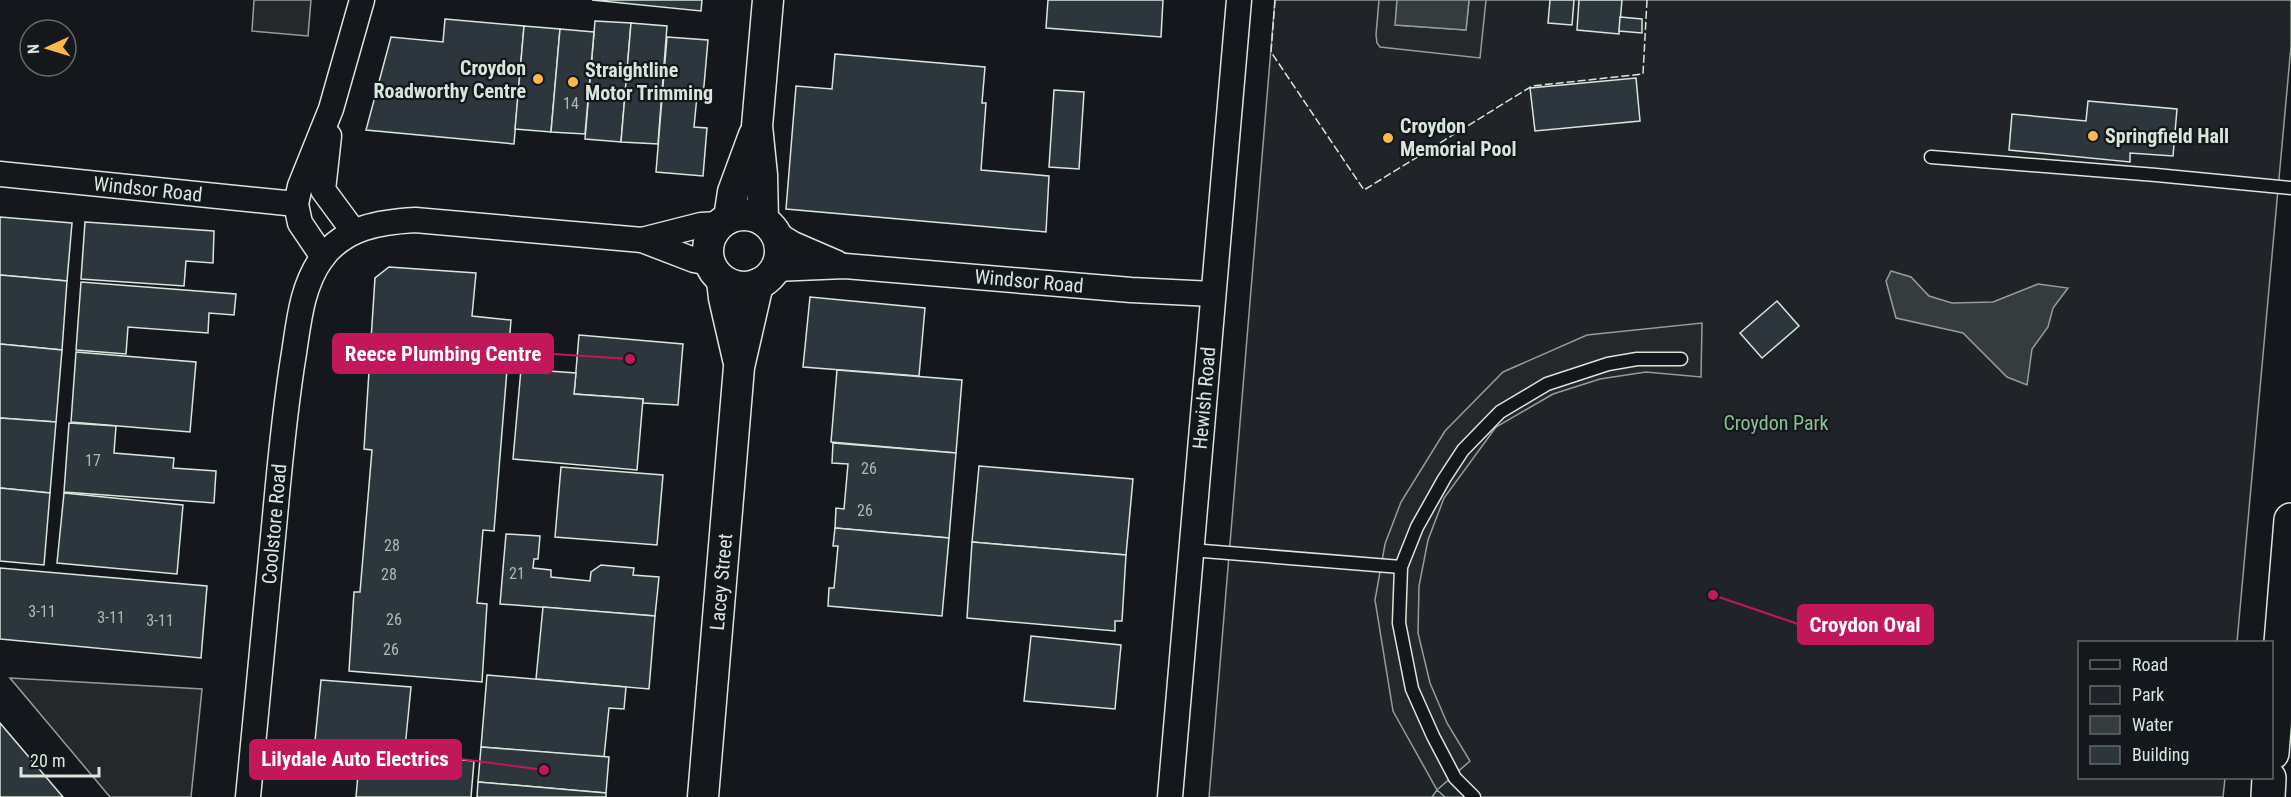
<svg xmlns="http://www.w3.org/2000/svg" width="2291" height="797" font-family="'Roboto Condensed',sans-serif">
  <rect width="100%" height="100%" fill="#14181c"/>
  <polygon fill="#202428" stroke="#939e99" stroke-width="1.5" points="1275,0 2291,0 2291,46 2237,642 2080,642 2080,778 2225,778 2223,797 1209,797"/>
  <g fill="#24282b" stroke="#939e99" stroke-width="1.5">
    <polygon points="254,0 311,0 308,36 252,31"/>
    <polygon points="1379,0 1397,0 1396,25 1466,30 1469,0 1486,0 1480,58 1380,47 1377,43 1376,35"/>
    <polygon points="1702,323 1701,377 1646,372 1600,379 1553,394 1496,427 1444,498 1428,540 1419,586 1418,633 1430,683 1447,723 1470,761 1437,790 1445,797 1432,797 1437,790 1393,711 1375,600 1385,544 1401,502 1445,431 1503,372 1587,335"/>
    <polygon points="10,678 202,689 191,797 110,797"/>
  </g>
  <g fill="#363b3e" stroke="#939e99" stroke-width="1.5">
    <polygon points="1397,0 1469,0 1466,30 1395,25"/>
    <polygon points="1891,271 1911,277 1929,296 1952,303 1993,302 2038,284 2068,288 2053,308 2048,327 2032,349 2027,385 2007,377 1963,333 1896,318 1886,281"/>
  </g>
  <g fill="#2c363c" stroke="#d8e6dc" stroke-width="1.5">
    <polygon points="592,0 702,0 701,11"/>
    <polygon points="1048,0 1163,0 1161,37 1046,28"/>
    <polygon points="1550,0 1574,0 1572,25 1548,23"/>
    <polygon points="1579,0 1622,0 1619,34 1577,30"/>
    <polygon points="1620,17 1642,19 1642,33 1619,31"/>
    <polygon points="445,19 524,26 514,144 366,130 391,37 443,42"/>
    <polygon points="595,21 631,23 621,142 585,139"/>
    <polygon points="631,23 667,26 658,144 621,142"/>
    <polygon points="524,26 560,29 551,132 515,129"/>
    <polygon points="560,29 594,32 585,134 551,132"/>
    <polygon points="667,37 708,40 703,97 697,96 694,127 707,128 703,176 656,172"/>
    <polygon points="835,54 985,67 982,103 986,103 981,170 1049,176 1046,232 786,209 796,86 832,89"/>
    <polygon points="1636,78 1640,121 1535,131 1530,88"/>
    <polygon points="1054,90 1084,92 1079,169 1049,167"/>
    <polygon points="2088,101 2177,109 2173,156 2130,153 2130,162 2009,150 2012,114 2086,121"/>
    <polygon points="0,217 72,223 67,281 0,275"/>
    <polygon points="85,222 214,231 213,263 186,261 184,286 81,279"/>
    <polygon points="389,267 476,273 472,316 511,320 494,531 483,530 477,603 487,604 482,682 349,671 354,592 360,592 372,450 364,449 375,278"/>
    <polygon points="0,275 67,281 62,350 0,344"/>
    <polygon points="81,282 236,294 234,315 209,313 208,333 128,327 126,354 76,350"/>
    <polygon points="810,297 925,308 919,376 803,367"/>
    <polygon points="1777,301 1799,326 1762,358 1740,333"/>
    <polygon points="579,335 683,344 678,405 643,403 643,399 574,394"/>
    <polygon points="0,344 62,350 56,422 0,418"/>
    <polygon points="76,352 196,362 190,432 71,422"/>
    <polygon points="521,369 576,373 574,394 643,399 637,470 513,459"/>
    <polygon points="837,370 962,380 956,453 831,442"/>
    <polygon points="0,418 56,422 50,493 0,488"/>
    <polygon points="69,423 116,426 114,453 174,458 173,468 216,471 214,503 64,492"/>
    <polygon points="833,443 956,453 949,538 835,528 836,508 844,509 848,464 832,463"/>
    <polygon points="979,466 1133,479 1126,555 972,542"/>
    <polygon points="561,467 663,475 657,545 555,537"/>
    <polygon points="0,488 50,493 44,565 0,561"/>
    <polygon points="64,493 183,505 177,574 57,563"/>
    <polygon points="835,528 949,538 942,616 828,606 829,588 834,588 838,546 833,546"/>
    <polygon points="506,534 540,536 538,559 534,559 533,568 551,570 551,577 590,581 591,572 601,565 634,568 633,575 659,577 655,616 500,604"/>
    <polygon points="972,542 1126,555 1122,621 1115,621 1115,631 967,618"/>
    <polygon points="0,568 207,586 201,658 0,639"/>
    <polygon points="543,607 655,616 649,689 536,679"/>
    <polygon points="1031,636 1121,645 1115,709 1024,701"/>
    <polygon points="487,675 626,687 624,709 609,708 604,757 481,747"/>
    <polygon points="321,680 411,687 405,748 315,741"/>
    <polygon points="0,723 63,797 0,797"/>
    <polygon points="481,747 609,757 606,793 478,782"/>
    <polygon points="360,751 474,761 471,797 356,797"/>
    <polygon points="478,782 606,793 606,797 477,797"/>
  </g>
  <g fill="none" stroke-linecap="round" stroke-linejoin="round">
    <defs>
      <g id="service">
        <polyline points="1931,157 2156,175 2291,188"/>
        <polyline points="1191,550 1401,567"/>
        <polyline points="1474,797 1455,778 1433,736 1412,689 1399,623 1401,567 1417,527 1444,479 1463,450 1500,412 1547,384 1608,364 1637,359 1681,359"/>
      </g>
      <g id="minor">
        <polyline points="329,136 323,190 354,232"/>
        <polyline points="0,174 296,204"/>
        <polyline points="775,233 793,244 837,263"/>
        <polyline points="642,240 701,225 719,224"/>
        <polyline points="323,257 300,223 296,204 300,186 331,109 362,0"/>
        <polyline points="774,269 845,266 1131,290 1213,294"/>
        <path d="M 248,797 C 257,703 266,610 275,516 C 280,461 285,407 294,353 C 299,320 302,286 322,258 C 345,227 380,222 415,220 L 642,240 L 694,260 L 710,263"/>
        <polyline points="1170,797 1239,0"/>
      </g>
      <g id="tertiary">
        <circle cx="744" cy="251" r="36"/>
        <polyline points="729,218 733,192 754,135"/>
        <polyline points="763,220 762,175 757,126 768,0"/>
        <polyline points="722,280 724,298 738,359"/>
        <polyline points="703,797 739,367 758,284"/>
      </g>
      <g id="primary">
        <polyline points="2272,753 2291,520"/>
        <polyline points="2268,797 2269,778"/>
      </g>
    </defs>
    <use href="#service" stroke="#d8e6dc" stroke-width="15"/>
    <use href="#minor" stroke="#d8e6dc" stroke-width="27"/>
    <use href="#tertiary" stroke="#d8e6dc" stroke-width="33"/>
    <use href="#primary" stroke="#d8e6dc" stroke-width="36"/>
    <use href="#service" stroke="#14181c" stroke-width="12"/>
    <use href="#minor" stroke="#14181c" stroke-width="24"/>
    <use href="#tertiary" stroke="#14181c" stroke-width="30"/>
    <use href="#primary" stroke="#14181c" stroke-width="33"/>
    <polyline stroke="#d8e6dc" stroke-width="1.5" stroke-dasharray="8 3" stroke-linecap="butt" points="1275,0 1271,52 1364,190 1532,86 1643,74 1647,0"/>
  </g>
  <g fill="#ffb74d" stroke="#14181c" stroke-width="2">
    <circle cx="538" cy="79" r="6"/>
    <circle cx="573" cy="82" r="6"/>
    <circle cx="2093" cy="136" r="6"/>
    <circle cx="1388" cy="138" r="6"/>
  </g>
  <g text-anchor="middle" stroke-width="4.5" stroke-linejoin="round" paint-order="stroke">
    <g font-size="16" fill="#adbab4">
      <text x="571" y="109">14</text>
      <text x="93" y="466">17</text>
      <text x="869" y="474">26</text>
      <text x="865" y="516">26</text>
      <text x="392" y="551">28</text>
      <text x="517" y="579">21</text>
      <text x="389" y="580">28</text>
      <text x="42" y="617">3-11</text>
      <text x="111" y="623">3-11</text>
      <text x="394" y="625">26</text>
      <text x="160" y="626">3-11</text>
      <text x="391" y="655">26</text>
    </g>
    <g font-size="20" font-weight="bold" fill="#d8e6dc" stroke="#14181c" text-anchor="start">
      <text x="526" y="75" text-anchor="end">Croydon<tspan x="526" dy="23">Roadworthy Centre</tspan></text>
      <text x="585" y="77">Straightline<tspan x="585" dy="23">Motor Trimming</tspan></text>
      <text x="1400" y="133">Croydon<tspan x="1400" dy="23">Memorial Pool</tspan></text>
      <text x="2105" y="143">Springfield Hall</text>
    </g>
    <g font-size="20" fill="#d8e6dc" stroke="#14181c">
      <text transform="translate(148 189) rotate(6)" y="7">Windsor Road</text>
      <text transform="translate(1029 281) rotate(5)" y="7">Windsor Road</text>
      <text transform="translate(1204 398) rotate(-85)" y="7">Hewish Road</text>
      <text transform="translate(274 524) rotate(-85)" y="7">Coolstore Road</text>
      <text transform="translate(721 582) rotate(-85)" y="7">Lacey Street</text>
    </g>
    <g font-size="20" fill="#8ac095" stroke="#14181c">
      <text x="1776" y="430">Croydon Park</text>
    </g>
  </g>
  <path fill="none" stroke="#c2185b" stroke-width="2" d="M630 359L553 354M1713 595L1798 624M544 770L461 759"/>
  <g fill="#c2185b" stroke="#14181c" stroke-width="2">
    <circle cx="630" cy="359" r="6"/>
    <circle cx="1713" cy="595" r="6"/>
    <circle cx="544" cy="770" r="6"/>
  </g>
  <g fill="#c2185b" stroke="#c2185b" stroke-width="2">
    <rect x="333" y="334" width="220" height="39" rx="6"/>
    <rect x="1798" y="605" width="135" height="39" rx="6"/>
    <rect x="250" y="740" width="211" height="39" rx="6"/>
  </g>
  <g font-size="21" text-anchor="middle" font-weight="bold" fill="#fff">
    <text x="443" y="361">Reece Plumbing Centre</text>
    <text x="1865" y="632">Croydon Oval</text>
    <text x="355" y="766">Lilydale Auto Electrics</text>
  </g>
  <rect x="2078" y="641" width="195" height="138" fill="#14181c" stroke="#626a69" stroke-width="1.5"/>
  <rect x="2090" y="660" width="30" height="9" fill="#14181c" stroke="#626a69" stroke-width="1.5"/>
  <text x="2132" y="671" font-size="18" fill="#d8e6dc">Road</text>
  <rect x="2090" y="686" width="30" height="18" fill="#202428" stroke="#626a69" stroke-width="1.5"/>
  <text x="2132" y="701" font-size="18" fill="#d8e6dc">Park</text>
  <rect x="2090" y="716" width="30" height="18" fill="#363b3e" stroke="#626a69" stroke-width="1.5"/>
  <text x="2132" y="731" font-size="18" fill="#d8e6dc">Water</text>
  <rect x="2090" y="746" width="30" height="18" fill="#2c363c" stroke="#626a69" stroke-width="1.5"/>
  <text x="2132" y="761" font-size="18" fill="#d8e6dc">Building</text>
  <g transform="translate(48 48) rotate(266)"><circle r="28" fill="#14181c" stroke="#626a69" stroke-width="1.5"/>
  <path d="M0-4.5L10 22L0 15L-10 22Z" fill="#ffb74d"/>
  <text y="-9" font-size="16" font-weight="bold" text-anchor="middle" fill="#d8e6dc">N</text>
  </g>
  <path d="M21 767v9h78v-9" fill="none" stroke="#d8e6dc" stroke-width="3"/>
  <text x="30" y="767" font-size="18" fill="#d8e6dc" stroke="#14181c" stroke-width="4.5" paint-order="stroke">20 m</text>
</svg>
